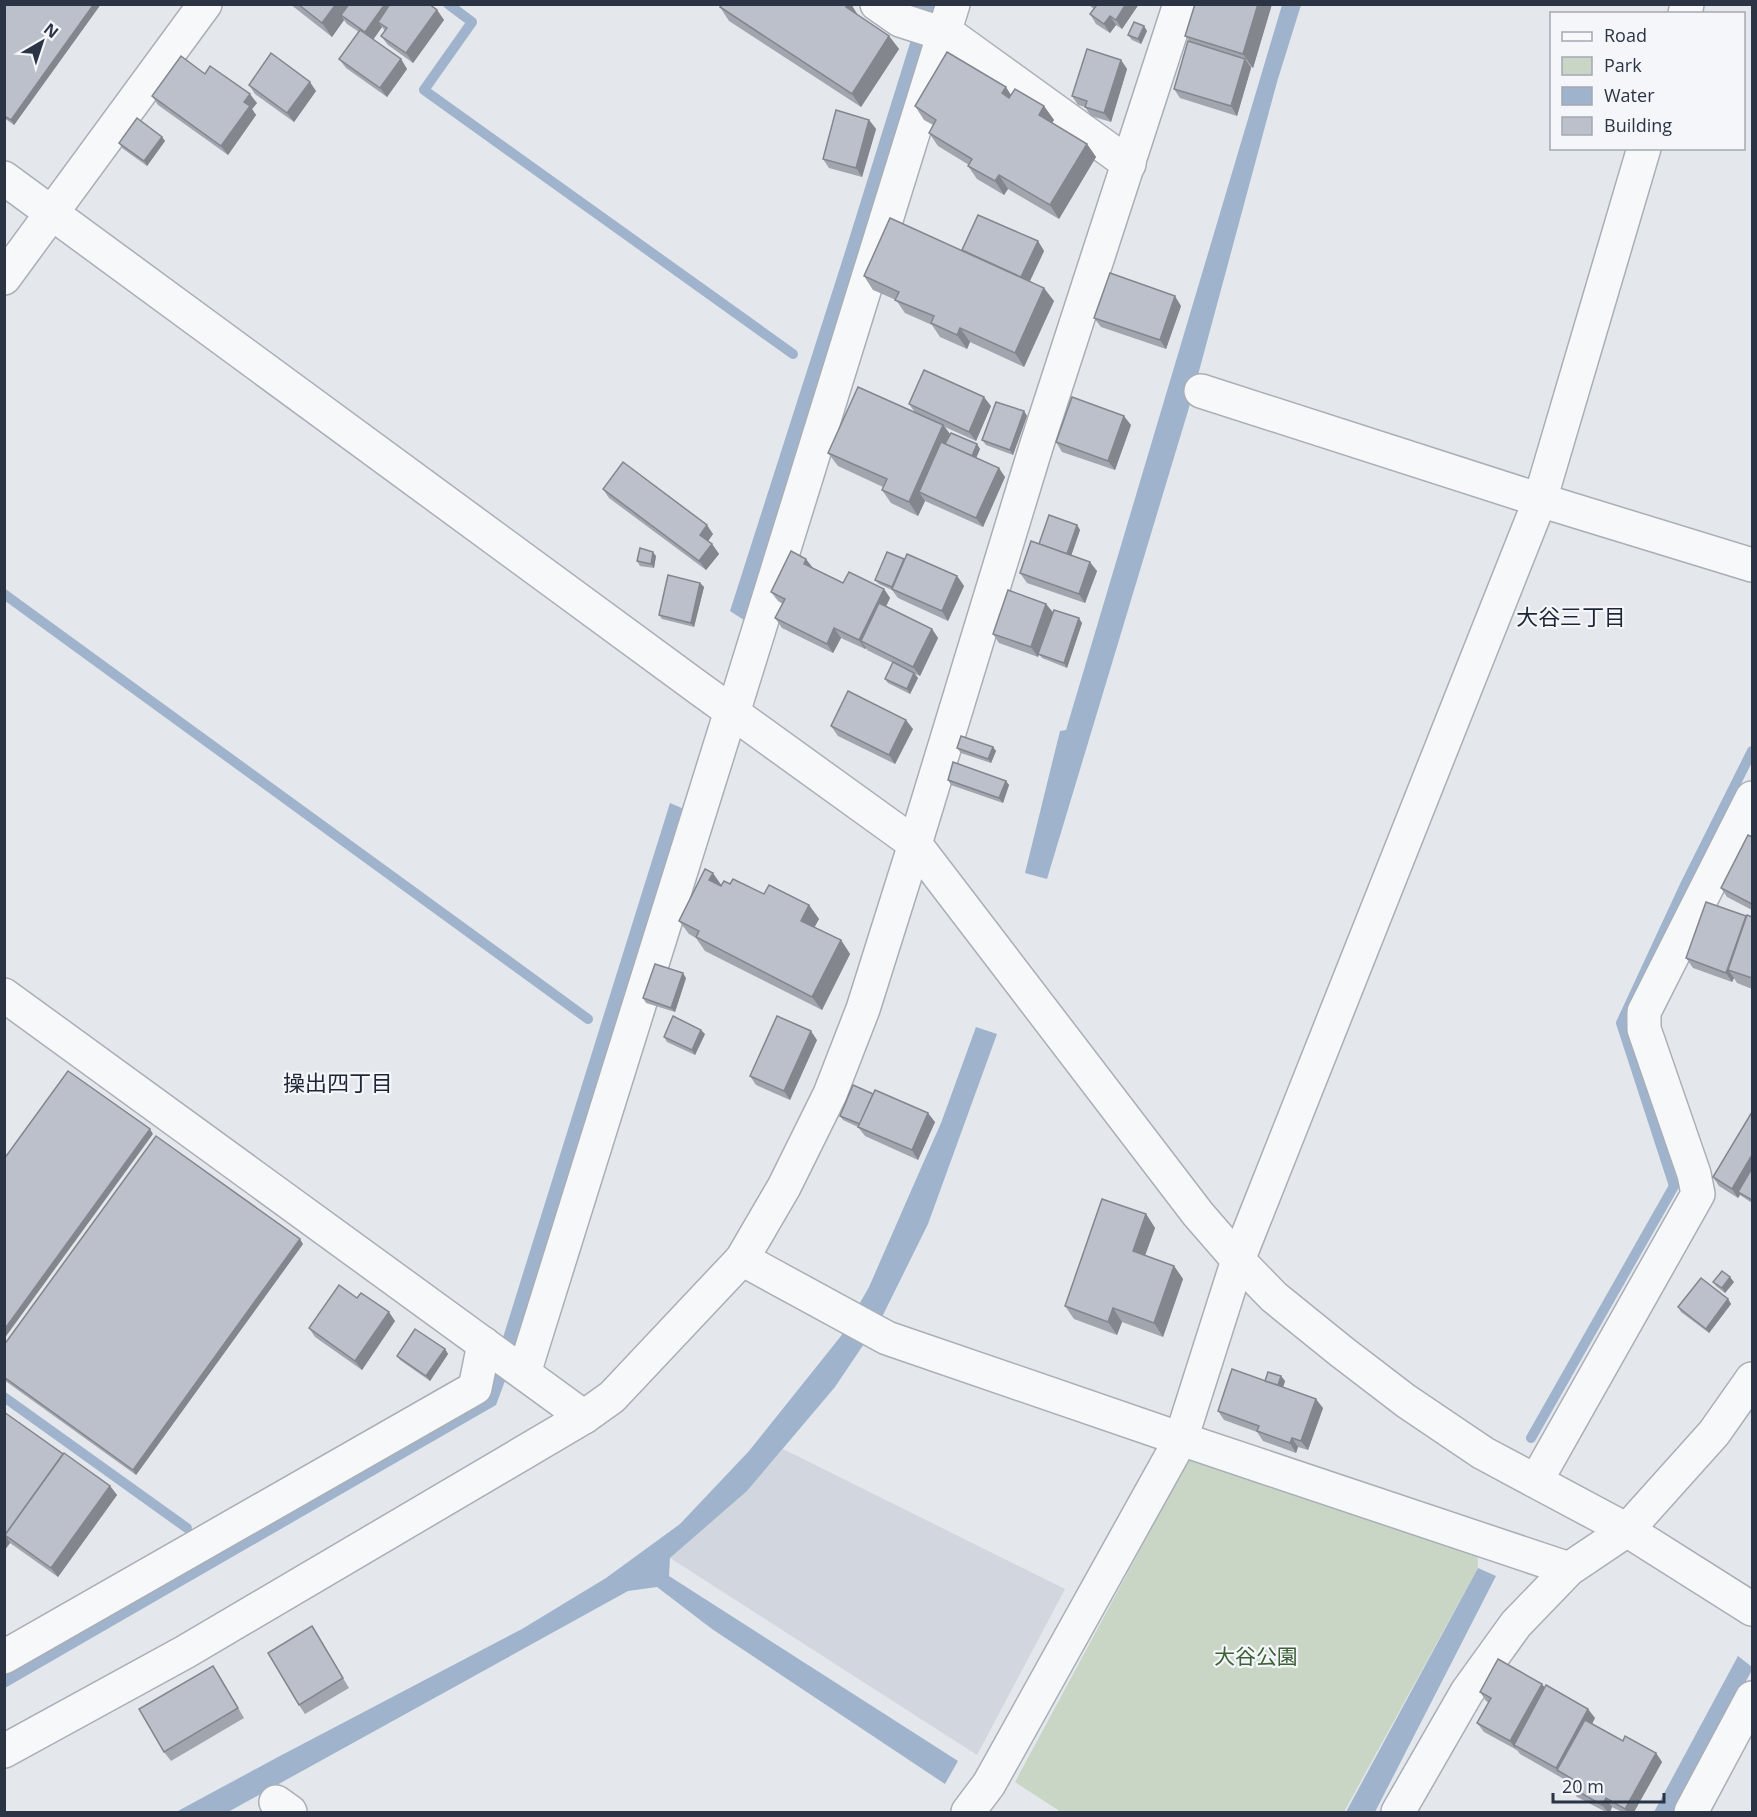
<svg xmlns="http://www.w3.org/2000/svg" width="1757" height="1817" font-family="'Open Sans','Noto Sans JP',sans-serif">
  <rect width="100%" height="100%" fill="#e4e7ec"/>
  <polygon fill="#d2d6de" points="783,1449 1065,1589 977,1755 670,1558 747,1491"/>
  <polygon fill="#c9d6c5" points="1190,1457 1477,1548 1478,1568 1344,1812 1061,1812 1015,1782"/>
  <g fill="#9fb4cc">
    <polygon points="916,5 943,5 750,624 730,611 845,252 910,43"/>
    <polygon points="1282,5 1301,5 1277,82 1191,401 1047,879 1025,873 1060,731 1066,730"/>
    <polygon points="670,803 691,812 521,1338 496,1405 5,1688 4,1672 485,1395"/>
    <polygon points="976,1027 997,1034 928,1224 882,1317 835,1387 747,1491 670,1558 669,1576 958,1761 945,1784 712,1629 657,1587 628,1591 228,1812 176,1812 278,1757 522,1629 606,1578 680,1524 749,1451 841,1336 869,1287 921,1168 941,1123"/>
    <polygon points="1478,1568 1496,1576 1375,1812 1346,1812"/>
    <polygon points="1738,1656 1752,1667 1752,1670 1675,1812 1654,1812"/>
  </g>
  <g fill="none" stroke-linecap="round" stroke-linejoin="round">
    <g stroke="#9fb4cc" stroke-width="10">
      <polyline points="448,4 472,22 424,90 793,354"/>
      <polyline points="4,594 588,1019"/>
      <polyline points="4,1397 187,1528"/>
      <polyline points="1531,1438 1674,1186 1621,1023 1685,885 1752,751"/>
    </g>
    <defs>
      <g id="minor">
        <polyline points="877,4 900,20 953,37 1129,164"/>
        <polyline points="1685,14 1687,4"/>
        <polyline points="4,178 700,689 915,844 1198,1214 1238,1260 1274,1297 1342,1352 1406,1401 1483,1453 1627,1530 1752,1609"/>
        <polyline points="4,278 205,4"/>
        <polyline points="1201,391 1540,500 1752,565"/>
        <polyline points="733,713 953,4"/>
        <polyline points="4,995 584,1417"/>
        <polyline points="742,1259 887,1338 1181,1439 1569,1569"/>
        <polyline points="524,1373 731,711"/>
        <polyline points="1536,1481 1698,1194 1694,1174 1644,1029 1644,1012 1752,798"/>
        <polyline points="4,1657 475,1388 484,1344"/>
        <polyline points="4,1751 185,1652 584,1417 612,1397 742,1259 784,1187 830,1094 863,1009 915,844 1036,447 1180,4"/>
        <polyline points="276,1802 290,1812"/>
        <polyline points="968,1812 989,1784 1181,1439 1238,1260 1540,500 1644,148"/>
        <polyline points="1398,1812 1467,1692 1516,1624 1569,1569 1627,1530 1714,1433 1752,1379"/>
        <polyline points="1691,1812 1752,1698"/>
      </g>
    </defs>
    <use href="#minor" stroke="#a9aeb7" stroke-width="36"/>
    <use href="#minor" stroke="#f7f8fa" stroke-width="33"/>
  </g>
  <g fill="#a1a5ae">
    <polygon points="4,4 101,4 14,125 4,118"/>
    <polygon points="290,4 429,4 437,10 444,20 413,63 388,45 381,36 385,31 382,27 373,40 401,59 407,69 387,97 346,68 339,59 359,32 347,24 344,20 332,37"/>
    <polygon points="851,4 858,15 889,36 899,49 861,107 729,21 720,7"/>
    <polygon points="1088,4 1139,4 1122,29 1116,25 1110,33 1096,24 1090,14 1094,9"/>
    <polygon points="1195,4 1272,4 1253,68 1251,67 1251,68 1237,116 1180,98 1174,89 1190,42 1185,36"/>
    <polygon points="1144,26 1147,31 1141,44 1132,40 1128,35"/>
    <polygon points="1121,60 1127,69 1111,122 1091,116 1085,107 1078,105 1072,96"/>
    <polygon points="205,74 257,103 252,109 256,115 228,155 158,105 152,96"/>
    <polygon points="249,85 316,91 294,122 255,94"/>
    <polygon points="1011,95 1044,106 1054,120 1052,123 1087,144 1096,157 1059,219 1008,189 1004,195 977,179 968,166 969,165 938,146 929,133 933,125 924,120 915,106"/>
    <polygon points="869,120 876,129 862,177 829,168 823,159"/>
    <polygon points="162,137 165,141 147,166 122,148 119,143"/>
    <polygon points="1038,241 1044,251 1030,281 1054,301 1024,367 970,342 967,349 940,337 932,325 905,313 896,300 873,290 864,276 962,251"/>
    <polygon points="1181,306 1166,349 1101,327 1094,318"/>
    <polygon points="909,404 991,406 976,441 945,427 950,434 977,444 980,449 976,458 1005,477 983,527 925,501 918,516 891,503 882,490 883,487 838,466 828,453 914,411"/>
    <polygon points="1024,411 1027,416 1013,455 986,445 982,440"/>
    <polygon points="1131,425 1115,470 1062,452 1056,442"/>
    <polygon points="603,489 713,534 708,541 712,544 719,554 706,570 609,498"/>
    <polygon points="1077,525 1080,530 1071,556 1097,571 1085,603 1027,583 1020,573 1039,544"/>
    <polygon points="656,556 654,568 640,566 637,561"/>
    <polygon points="904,559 957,576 964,586 948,621 898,598 892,590 879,584 875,580"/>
    <polygon points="813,568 843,583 884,589 890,598 886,606 932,629 938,638 920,676 915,674 918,678 910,694 888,683 885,679 893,663 867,650 866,648 865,649 841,638 833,653 782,628 775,618 783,604 778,601 771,592"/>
    <polygon points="700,583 704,587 694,627 662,619 659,615"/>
    <polygon points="1046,604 1053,612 1082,623 1067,668 1042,658 1039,654 1038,657 999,643 993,634"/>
    <polygon points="831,726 913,729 895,764 838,736"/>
    <polygon points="993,747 996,751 991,763 961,753 957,748"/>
    <polygon points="948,780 1006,781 1009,785 1003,803 951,785"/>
    <polygon points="1752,837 1752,910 1727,897 1721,888"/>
    <polygon points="730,884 764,894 809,905 819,919 814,927 841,940 850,954 822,1010 705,951 696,938 689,934 679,921 722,885"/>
    <polygon points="1746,917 1752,917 1752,989 1737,983 1734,978 1732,982 1693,968 1686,958"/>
    <polygon points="686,978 675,1012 646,1003 643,998"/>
    <polygon points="705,1034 695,1055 667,1042 664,1037"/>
    <polygon points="817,1040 790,1100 756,1085 750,1076"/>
    <polygon points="1752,1112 1752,1203 1740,1195 1738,1198 1719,1186 1713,1177"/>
    <polygon points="840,1116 935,1122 918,1160 865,1136 858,1127 843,1120"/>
    <polygon points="1146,1214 1155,1228 1145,1255 1174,1266 1183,1279 1163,1337 1122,1322 1117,1335 1074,1319 1065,1306"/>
    <polygon points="303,1244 136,1475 4,1380 4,1345"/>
    <polygon points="1713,1282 1734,1282 1725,1293 1716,1286"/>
    <polygon points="357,1298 395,1321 362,1370 315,1337 309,1328"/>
    <polygon points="1728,1299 1731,1304 1709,1333 1681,1312 1678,1307"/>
    <polygon points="445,1349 448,1354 430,1381 400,1360 397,1356"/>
    <polygon points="1281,1376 1285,1381 1283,1387 1323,1408 1308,1450 1298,1447 1296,1453 1263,1441 1257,1432 1224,1420 1218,1411 1265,1381"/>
    <polygon points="4,1412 63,1454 110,1486 117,1495 58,1577 10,1543 4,1551"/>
    <polygon points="318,1636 349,1688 305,1714 299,1705"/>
    <polygon points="219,1675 244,1718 171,1761 164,1752"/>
    <polygon points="1545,1688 1595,1718 1592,1724 1623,1741 1656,1753 1662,1762 1634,1812 1622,1812 1612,1807 1610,1812 1606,1812 1577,1797 1570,1787 1572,1784 1563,1779 1562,1778 1520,1754 1517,1750 1484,1732 1477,1723 1489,1703 1486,1701 1480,1692"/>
  </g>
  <g fill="#83868d">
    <polygon points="94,4 101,4 14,125 11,120"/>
    <polygon points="336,4 355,4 341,15 344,20 332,37 322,23"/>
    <polygon points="385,4 398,4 378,22 382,27 372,41 365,32"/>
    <polygon points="847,4 851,4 858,16 846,7"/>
    <polygon points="1126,4 1139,4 1122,29 1116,20"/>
    <polygon points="1258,4 1272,4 1253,68 1243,54"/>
    <polygon points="437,10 444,20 413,63 406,53"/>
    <polygon points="1110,16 1116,25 1110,33 1104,24"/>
    <polygon points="1144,26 1147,31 1141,44 1138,39"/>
    <polygon points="889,36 899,49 861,107 852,94"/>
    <polygon points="401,59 407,69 387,97 380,88"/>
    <polygon points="1245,59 1251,68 1237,116 1231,106"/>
    <polygon points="1121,60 1127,69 1111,122 1104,113"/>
    <polygon points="310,82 316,91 294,122 287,113"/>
    <polygon points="1006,87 1015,101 1002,93"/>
    <polygon points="250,94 257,103 252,109 256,115 228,155 221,146 244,102"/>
    <polygon points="1044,106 1054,120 1048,129 1039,115"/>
    <polygon points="869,120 876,129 862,177 856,168"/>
    <polygon points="162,137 165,141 147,166 144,161"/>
    <polygon points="1087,144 1096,157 1059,219 1050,205"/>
    <polygon points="999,175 1008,189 1004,195 995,181"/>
    <polygon points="1038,241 1044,251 1027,287 1021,278"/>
    <polygon points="1044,288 1054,301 1024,367 1015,353"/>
    <polygon points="1175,296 1181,306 1166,349 1160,340"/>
    <polygon points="960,328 970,342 967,349 957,335"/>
    <polygon points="984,397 991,406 976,441 969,432"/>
    <polygon points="1024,411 1027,416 1013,455 1010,450"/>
    <polygon points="1124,416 1131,425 1115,470 1108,461"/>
    <polygon points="943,425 953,438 919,492 925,501 918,516 909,502"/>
    <polygon points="977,444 980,449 974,463 971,458"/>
    <polygon points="999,468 1005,477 983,527 976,518"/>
    <polygon points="707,525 713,534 706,544 700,535"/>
    <polygon points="1077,525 1080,530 1070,559 1067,555"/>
    <polygon points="712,544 719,554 706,570 699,561"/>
    <polygon points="653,552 656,556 654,568 651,564"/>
    <polygon points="806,559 813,568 804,564"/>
    <polygon points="1090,562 1097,571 1085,603 1079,594"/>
    <polygon points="957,576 964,586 948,621 942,611"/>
    <polygon points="700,583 704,587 694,627 691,623"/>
    <polygon points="884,589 890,598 868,644 861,641 866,648 865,649 859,640"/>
    <polygon points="1046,604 1053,613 1038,657 1031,647"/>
    <polygon points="1079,618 1082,623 1067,668 1064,663"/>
    <polygon points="834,628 841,638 833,653 827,644"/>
    <polygon points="932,629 938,638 920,676 913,667"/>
    <polygon points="914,673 918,678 910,694 907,689"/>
    <polygon points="906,720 913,729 895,764 889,755"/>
    <polygon points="993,747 996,751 991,763 988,759"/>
    <polygon points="1006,781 1009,785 1003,803 999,798"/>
    <polygon points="713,873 722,886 709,880"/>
    <polygon points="809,905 819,919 811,934 801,921"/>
    <polygon points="1746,916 1728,970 1734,978 1732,982 1726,973"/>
    <polygon points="841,940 850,954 822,1010 812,997"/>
    <polygon points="683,973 686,978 675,1012 671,1008"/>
    <polygon points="701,1030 705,1034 695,1055 692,1050"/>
    <polygon points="811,1031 817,1040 790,1100 784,1091"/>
    <polygon points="928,1113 935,1122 918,1160 912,1150"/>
    <polygon points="150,1129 153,1134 4,1339 4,1330"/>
    <polygon points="1752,1155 1752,1175 1738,1192 1740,1195 1738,1198 1732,1189"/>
    <polygon points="1146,1214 1155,1228 1142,1264 1133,1251"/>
    <polygon points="300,1239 303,1244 136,1475 133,1470"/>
    <polygon points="1174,1266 1183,1279 1163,1337 1154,1323"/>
    <polygon points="1730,1277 1734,1282 1725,1293 1722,1288"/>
    <polygon points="1728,1299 1731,1304 1709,1333 1706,1329"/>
    <polygon points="1113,1308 1122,1322 1117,1335 1108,1322"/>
    <polygon points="389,1312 395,1321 362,1370 355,1361"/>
    <polygon points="445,1349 448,1354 430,1381 426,1376"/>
    <polygon points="1281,1376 1285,1381 1282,1391 1278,1386"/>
    <polygon points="1316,1399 1323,1408 1308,1450 1301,1441"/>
    <polygon points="1292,1438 1298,1447 1296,1453 1290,1443"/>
    <polygon points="110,1486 117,1495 58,1577 51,1568"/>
    <polygon points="7,1538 10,1543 4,1551 4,1542"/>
    <polygon points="1542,1684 1549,1693 1514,1745 1517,1751 1510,1741"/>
    <polygon points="1588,1709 1595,1718 1564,1774 1556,1768"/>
    <polygon points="1656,1753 1662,1762 1634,1812 1627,1812 1625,1809"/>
    <polygon points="1606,1798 1612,1807 1610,1812 1608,1812 1602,1805"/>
  </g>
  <g fill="#bbc0ca" stroke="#83868d" stroke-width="1.5">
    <polygon points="4,4 94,4 11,120 4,116"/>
    <polygon points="298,4 336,4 322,23"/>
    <polygon points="349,4 385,4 365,32 341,15"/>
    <polygon points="390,4 429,4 437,10 406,53 381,36 387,28 378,22"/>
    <polygon points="722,4 847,4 846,7 889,36 852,94 720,7"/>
    <polygon points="1094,4 1126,4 1116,20 1110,16 1104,24 1090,14 1096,6"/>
    <polygon points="1195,4 1258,4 1243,54 1185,36"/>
    <polygon points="1134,22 1144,26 1138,39 1128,35"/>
    <polygon points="360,30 401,59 380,88 339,59"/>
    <polygon points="1188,41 1245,59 1231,106 1174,89"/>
    <polygon points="1087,49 1121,60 1104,113 1085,107 1087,101 1072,96"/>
    <polygon points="947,52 1006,87 1002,93 1009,98 1015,89 1044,106 1039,115 1087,144 1050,205 999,175 995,181 968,166 972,159 929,133 936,120 915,106"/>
    <polygon points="271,53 310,82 287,113 249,85"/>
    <polygon points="181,56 205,74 210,66 250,94 244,102 250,106 221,146 152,96"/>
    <polygon points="836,110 869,120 856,168 823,159"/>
    <polygon points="137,118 162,137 144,161 119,143"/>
    <polygon points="978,215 1038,241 1021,277 962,250"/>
    <polygon points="890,218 1044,288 1015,353 960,328 957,335 931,323 934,316 895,300 899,292 864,276"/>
    <polygon points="1110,273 1175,296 1160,340 1094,318"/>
    <polygon points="924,370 984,397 969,432 909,404"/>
    <polygon points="858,387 943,425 909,502 882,490 887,479 828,453"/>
    <polygon points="1072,397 1124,416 1108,461 1056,442"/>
    <polygon points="996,402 1024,411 1010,450 982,440"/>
    <polygon points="951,433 977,444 972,456 945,444"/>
    <polygon points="941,442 999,468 976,518 919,492"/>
    <polygon points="623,462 707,525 700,535 712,544 699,561 603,489"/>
    <polygon points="1049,515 1077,525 1067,554 1039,544"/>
    <polygon points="1031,541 1090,562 1079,594 1020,573"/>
    <polygon points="640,548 653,552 651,564 637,561"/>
    <polygon points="791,551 806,559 804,564 843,583 849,572 884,589 859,640 834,628 827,644 775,618 785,599 771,592"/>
    <polygon points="887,552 904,559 892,587 875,580"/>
    <polygon points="907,554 957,576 942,611 892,589"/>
    <polygon points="668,575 700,583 691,623 659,615"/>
    <polygon points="1008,590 1046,604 1031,647 993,634"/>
    <polygon points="879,603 932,629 913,667 861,641"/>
    <polygon points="1054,610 1079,618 1064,663 1038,654"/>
    <polygon points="893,662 914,673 907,689 885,679"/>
    <polygon points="848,691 906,720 889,755 831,726"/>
    <polygon points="961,736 993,747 988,759 957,748"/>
    <polygon points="953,762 1006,781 999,798 948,780"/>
    <polygon points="1748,835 1752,837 1752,904 1721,888"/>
    <polygon points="705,869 713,873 709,880 721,886 724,881 730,884 733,879 764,894 769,885 809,905 801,921 841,940 812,997 696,937 699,931 679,921"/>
    <polygon points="1706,902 1746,916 1726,973 1686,958"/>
    <polygon points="1747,915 1752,917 1752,978 1728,970"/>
    <polygon points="655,964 683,973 671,1008 643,998"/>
    <polygon points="673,1016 701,1030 692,1050 664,1037"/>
    <polygon points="777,1016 811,1031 784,1091 750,1076"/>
    <polygon points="68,1071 150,1129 4,1330 4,1159"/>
    <polygon points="853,1085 873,1094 860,1124 840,1116"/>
    <polygon points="875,1090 928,1113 912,1150 858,1127"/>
    <polygon points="1752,1112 1752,1155 1732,1189 1713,1177"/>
    <polygon points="156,1136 300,1239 133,1470 4,1377 4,1345"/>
    <polygon points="1752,1168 1752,1200 1738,1192"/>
    <polygon points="1102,1199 1146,1214 1133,1251 1174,1266 1154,1323 1113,1308 1108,1322 1065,1306"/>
    <polygon points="1722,1271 1730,1277 1722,1288 1713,1282"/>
    <polygon points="1701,1278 1728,1299 1706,1329 1678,1307"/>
    <polygon points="339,1285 357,1298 361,1293 389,1312 355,1361 309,1328"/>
    <polygon points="415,1329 445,1349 426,1376 397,1356"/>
    <polygon points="1232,1369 1316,1399 1301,1441 1292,1438 1290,1443 1257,1431 1259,1426 1218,1411"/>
    <polygon points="1268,1372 1281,1376 1278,1385 1265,1381"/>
    <polygon points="4,1412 63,1454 5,1535 7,1538 4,1542"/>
    <polygon points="64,1453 110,1486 51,1568 5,1535"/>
    <polygon points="312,1626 343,1678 299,1705 268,1653"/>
    <polygon points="1498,1659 1542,1684 1510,1741 1477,1723 1491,1698 1480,1692"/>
    <polygon points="213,1666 238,1708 164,1752 139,1709"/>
    <polygon points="1546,1685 1588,1709 1556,1768 1514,1745"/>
    <polygon points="1585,1720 1623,1741 1625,1736 1656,1753 1625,1809 1606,1798 1602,1805 1570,1787 1574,1780 1557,1770"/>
  </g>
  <g text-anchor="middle" stroke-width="4.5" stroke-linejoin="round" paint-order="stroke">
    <g font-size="21" fill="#3f6138" stroke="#f4f6f9">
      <text x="1256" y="1664">大谷公園</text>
    </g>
    <g font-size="22" fill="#1d2536" stroke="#f4f6f9">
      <text x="1571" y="625">大谷三丁目</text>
      <text x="338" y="1091">操出四丁目</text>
    </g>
  </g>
  <rect width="1757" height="1817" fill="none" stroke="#2b3445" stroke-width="12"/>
  <rect x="1550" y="12" width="195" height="138" fill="#f4f6f9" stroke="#a4a8b1" stroke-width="1.5"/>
  <rect x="1562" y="32" width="30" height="9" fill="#f7f8fa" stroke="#a4a8b1" stroke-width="1.5"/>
  <text x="1604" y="42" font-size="18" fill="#2b3445">Road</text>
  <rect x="1562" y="57" width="30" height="18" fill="#c9d6c5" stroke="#a4a8b1" stroke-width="1.5"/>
  <text x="1604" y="72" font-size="18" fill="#2b3445">Park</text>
  <rect x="1562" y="87" width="30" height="18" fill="#9fb4cc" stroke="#a4a8b1" stroke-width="1.5"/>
  <text x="1604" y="102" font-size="18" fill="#2b3445">Water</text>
  <rect x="1562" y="117" width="30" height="18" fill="#bbc0ca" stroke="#a4a8b1" stroke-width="1.5"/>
  <text x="1604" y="132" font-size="18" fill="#2b3445">Building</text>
  <g transform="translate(42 42) rotate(39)" stroke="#f4f6f9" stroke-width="4.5" paint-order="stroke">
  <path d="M0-4.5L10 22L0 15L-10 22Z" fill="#2b3445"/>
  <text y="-9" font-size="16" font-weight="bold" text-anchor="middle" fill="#2b3445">N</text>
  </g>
  <path d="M1553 1793v9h111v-9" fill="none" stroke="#2b3445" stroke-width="3"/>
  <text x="1562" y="1793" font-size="18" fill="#2b3445" stroke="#f4f6f9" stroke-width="4.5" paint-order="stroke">20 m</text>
</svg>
